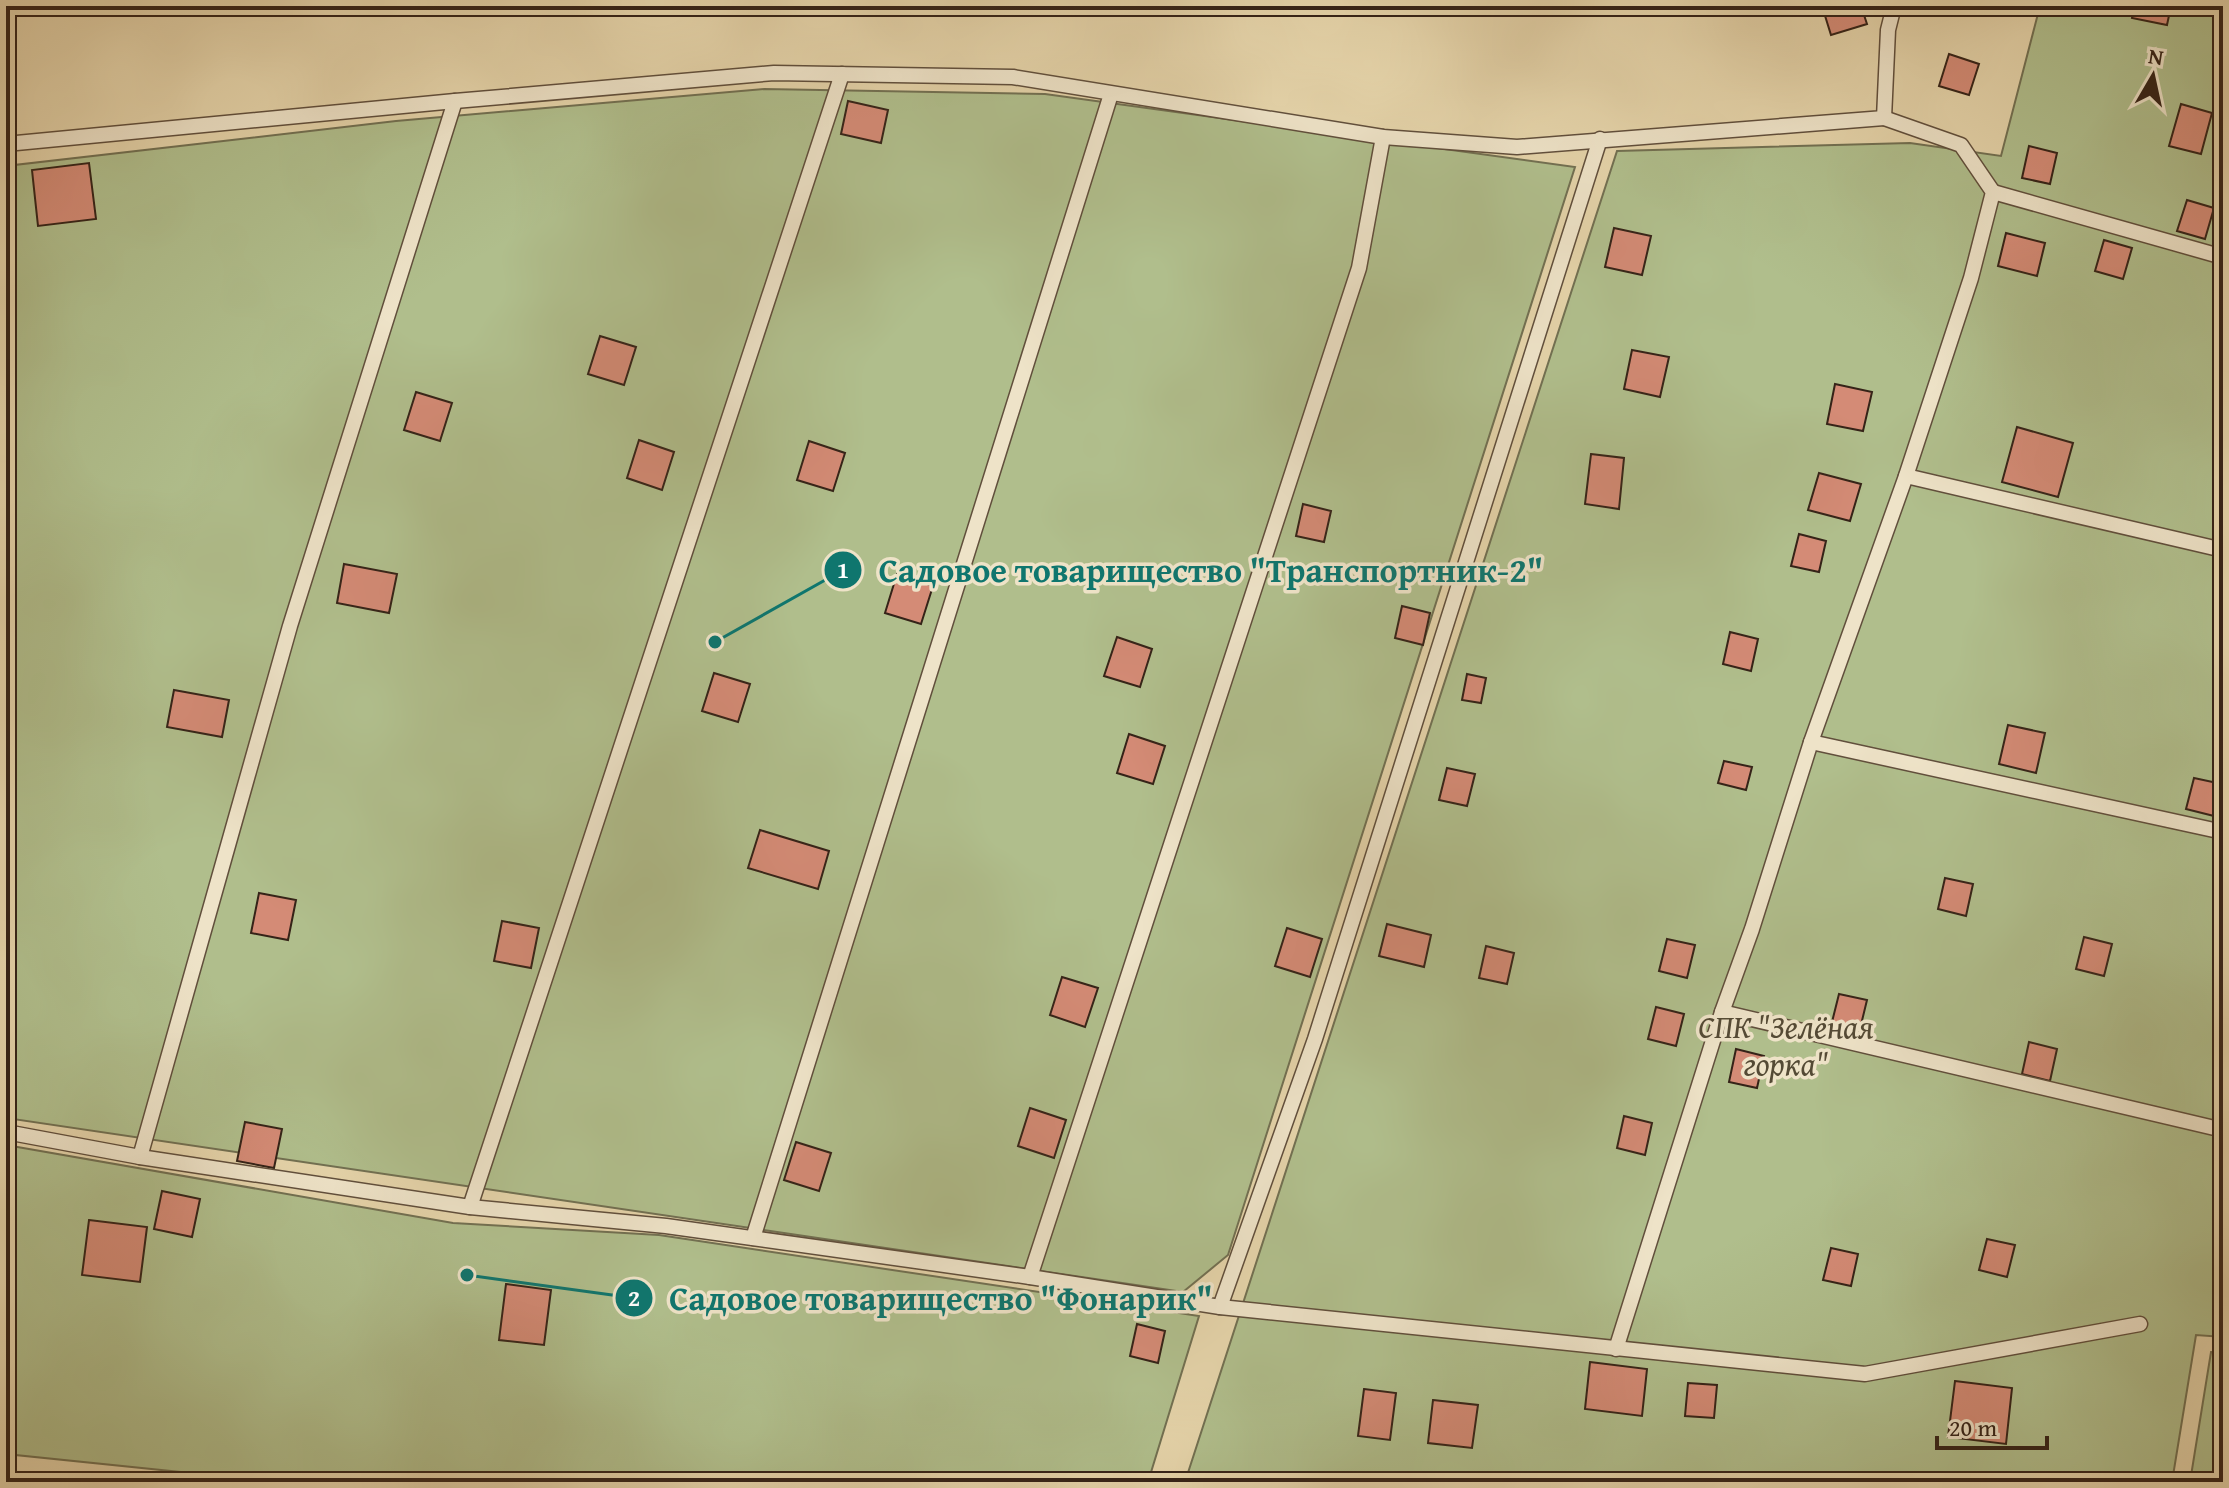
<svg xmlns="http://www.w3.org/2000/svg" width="2229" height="1488" font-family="'Gentium Book Plus',serif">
  <rect width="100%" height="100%" fill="#e5d4aa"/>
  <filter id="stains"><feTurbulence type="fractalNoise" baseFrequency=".0025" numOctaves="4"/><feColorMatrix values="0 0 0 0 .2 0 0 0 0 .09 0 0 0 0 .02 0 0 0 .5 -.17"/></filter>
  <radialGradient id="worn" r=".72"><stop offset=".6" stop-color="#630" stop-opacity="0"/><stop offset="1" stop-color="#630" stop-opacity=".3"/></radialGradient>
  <g fill="#b0be8c" stroke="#727052" stroke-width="2">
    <polygon points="2040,6 2223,6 2223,1337 2196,1335 2172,1482 1185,1482 1617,151 1910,143 2001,156"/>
    <polygon points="764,89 1045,94 1575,167 1228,1255 1183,1292 6,1118 6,166 396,121"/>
    <polygon points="6,1145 453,1223 659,1235 1199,1316 1148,1482 279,1482 6,1454"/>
    <polygon points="2211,1352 2223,1353 2223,1482 2190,1482"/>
  </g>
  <g fill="#d48b76" stroke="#352318" stroke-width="2">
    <polygon points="1822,6 1861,6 1867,24 1831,35"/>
    <polygon points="2134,6 2171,6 2167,25 2132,18"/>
    <polygon points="1949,54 1979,64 1969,95 1939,86"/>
    <polygon points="848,101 888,110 881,143 841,134"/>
    <polygon points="2181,104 2212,113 2201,154 2169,146"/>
    <polygon points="2029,146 2057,153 2050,184 2022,178"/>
    <polygon points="89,163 96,219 38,226 32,170"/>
    <polygon points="2187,200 2214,208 2205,239 2177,231"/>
    <polygon points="1614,228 1651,236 1642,275 1605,267"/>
    <polygon points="2006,233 2045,243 2037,276 1998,266"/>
    <polygon points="2104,240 2132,248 2123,279 2095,271"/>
    <polygon points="600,336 636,347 624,385 588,374"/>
    <polygon points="1632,350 1669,357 1660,397 1624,389"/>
    <polygon points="1835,384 1872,392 1863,431 1827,424"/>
    <polygon points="416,392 452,403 440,441 404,430"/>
    <polygon points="2017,427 2073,443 2058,497 2002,482"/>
    <polygon points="639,440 674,452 662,490 627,478"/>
    <polygon points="809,441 845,453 833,491 797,480"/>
    <polygon points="1591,454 1624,458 1619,509 1585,504"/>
    <polygon points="1819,473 1861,484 1850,521 1808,510"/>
    <polygon points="1303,504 1331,511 1324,542 1296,536"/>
    <polygon points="1799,534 1826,541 1819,572 1791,566"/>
    <polygon points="344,564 397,574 389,613 337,603"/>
    <polygon points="897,574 933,586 921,624 885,613"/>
    <polygon points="1402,606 1430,613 1423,645 1395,638"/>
    <polygon points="1730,632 1758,639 1751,671 1723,664"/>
    <polygon points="1117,637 1152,649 1140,687 1104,676"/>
    <polygon points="714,673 750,684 738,722 702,711"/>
    <polygon points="1467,674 1486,678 1481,703 1462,700"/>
    <polygon points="174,690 229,700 222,737 167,727"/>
    <polygon points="2008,725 2045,733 2036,773 1999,764"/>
    <polygon points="1129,734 1165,746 1153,784 1117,773"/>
    <polygon points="1724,761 1752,767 1746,790 1718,783"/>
    <polygon points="1447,768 1475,774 1467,806 1439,800"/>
    <polygon points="2194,778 2222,784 2214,816 2186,809"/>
    <polygon points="760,830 829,851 818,889 748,868"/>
    <polygon points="1945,878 1973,884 1966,916 1938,909"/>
    <polygon points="259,893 296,900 288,940 251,933"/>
    <polygon points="502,921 539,928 531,968 494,961"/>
    <polygon points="1387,924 1431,935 1424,967 1379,956"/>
    <polygon points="1287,928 1322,939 1310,977 1275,966"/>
    <polygon points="2084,937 2112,944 2104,976 2076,969"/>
    <polygon points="1667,939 1695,945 1687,978 1659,971"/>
    <polygon points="1486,946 1514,953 1507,984 1479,978"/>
    <polygon points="1062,977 1098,988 1085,1027 1050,1015"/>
    <polygon points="1839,994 1867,1000 1859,1033 1831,1026"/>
    <polygon points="1656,1007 1684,1014 1676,1046 1648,1039"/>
    <polygon points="2029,1042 2057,1049 2050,1081 2022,1074"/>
    <polygon points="1736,1049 1764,1056 1757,1088 1729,1082"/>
    <polygon points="1030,1108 1066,1120 1054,1158 1018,1146"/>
    <polygon points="1624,1116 1652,1123 1645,1155 1617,1148"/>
    <polygon points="245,1122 282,1129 274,1168 237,1161"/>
    <polygon points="796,1142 831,1153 819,1191 784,1180"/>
    <polygon points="162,1191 200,1199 192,1237 154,1229"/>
    <polygon points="89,1220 147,1227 140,1282 82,1275"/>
    <polygon points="1987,1239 2015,1245 2007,1277 1979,1270"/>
    <polygon points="1831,1248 1858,1254 1851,1286 1823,1280"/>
    <polygon points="506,1284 551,1290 544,1345 499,1340"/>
    <polygon points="1137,1324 1165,1331 1158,1363 1130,1356"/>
    <polygon points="1590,1362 1647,1369 1642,1416 1585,1409"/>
    <polygon points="1955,1381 2012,1388 2006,1444 1948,1437"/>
    <polygon points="1688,1383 1717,1385 1714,1418 1685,1416"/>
    <polygon points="1364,1389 1396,1393 1390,1440 1358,1436"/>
    <polygon points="1433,1400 1478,1405 1472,1448 1428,1443"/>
  </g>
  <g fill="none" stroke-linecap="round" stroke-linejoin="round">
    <defs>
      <g id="lane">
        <polyline points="6,144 455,101 774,73 1013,77 1383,137 1517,147 1884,118 1888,30 1894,6"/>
        <polyline points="1993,192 2223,257"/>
        <polyline points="1906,476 2223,550"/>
        <polyline points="1811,742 2223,832"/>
        <polyline points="1722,1012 2223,1130"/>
        <polyline points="6,1132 140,1157 470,1207 666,1226 1030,1277 1220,1307 1865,1374 2140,1324"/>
        <polyline points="140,1157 290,626 455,101"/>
        <polyline points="470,1207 842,74"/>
        <polyline points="753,1238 1111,94"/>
        <polyline points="1030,1277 1359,268 1383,137"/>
        <polyline points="1220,1307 1315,1039 1600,139"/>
        <polyline points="1616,1349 1722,1012 1752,929 1811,742 1906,476 1971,278 1993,192 1961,145 1884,118"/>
      </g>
    </defs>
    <use href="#lane" stroke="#614f3c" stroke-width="17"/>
    <use href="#lane" stroke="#eee3c8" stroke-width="14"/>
  </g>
  <g text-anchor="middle" stroke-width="7" stroke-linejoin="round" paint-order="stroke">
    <g font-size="32" font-style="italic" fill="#544a35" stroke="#eee3c8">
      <text x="1786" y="1038">СПК "Зелёная<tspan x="1786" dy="37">горка"</tspan></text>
    </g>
  </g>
  <path fill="none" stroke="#0f766e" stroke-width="3" d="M715 642L843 570M467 1275L634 1298"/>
  <g fill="#0f766e" stroke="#eee3c8" stroke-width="3">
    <circle cx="715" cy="642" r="8"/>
    <circle cx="467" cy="1275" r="8"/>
    <circle cx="843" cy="570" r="20"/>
    <circle cx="634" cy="1298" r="20"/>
  </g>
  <g font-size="24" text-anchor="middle" font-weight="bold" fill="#fff">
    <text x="843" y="578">1</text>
    <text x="634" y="1306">2</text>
  </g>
  <g font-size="34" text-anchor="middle" font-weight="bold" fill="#0f766e" stroke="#eee3c8" stroke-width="7" stroke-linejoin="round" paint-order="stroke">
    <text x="1211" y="582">Садовое товарищество "Транспортник-2"</text>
    <text x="941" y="1310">Садовое товарищество "Фонарик"</text>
  </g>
  <rect width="2229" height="1488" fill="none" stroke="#e5d4aa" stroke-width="32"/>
  <rect x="8" y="8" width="2213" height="1472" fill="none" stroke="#352318" stroke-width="4"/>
  <rect x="16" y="16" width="2197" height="1456" fill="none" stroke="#352318" stroke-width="2"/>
  <g transform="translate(2153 76) rotate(9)" stroke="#eee3c8" stroke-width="6" paint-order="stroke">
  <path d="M0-6L14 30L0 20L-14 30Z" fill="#352318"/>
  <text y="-12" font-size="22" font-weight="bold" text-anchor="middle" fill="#352318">N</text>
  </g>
  <path d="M1937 1436v12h110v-12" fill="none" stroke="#352318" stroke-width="4"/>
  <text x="1949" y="1436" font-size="24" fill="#352318" stroke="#eee3c8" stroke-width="6" paint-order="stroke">20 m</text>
  <rect width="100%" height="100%" filter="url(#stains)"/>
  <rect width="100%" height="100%" fill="url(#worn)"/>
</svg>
